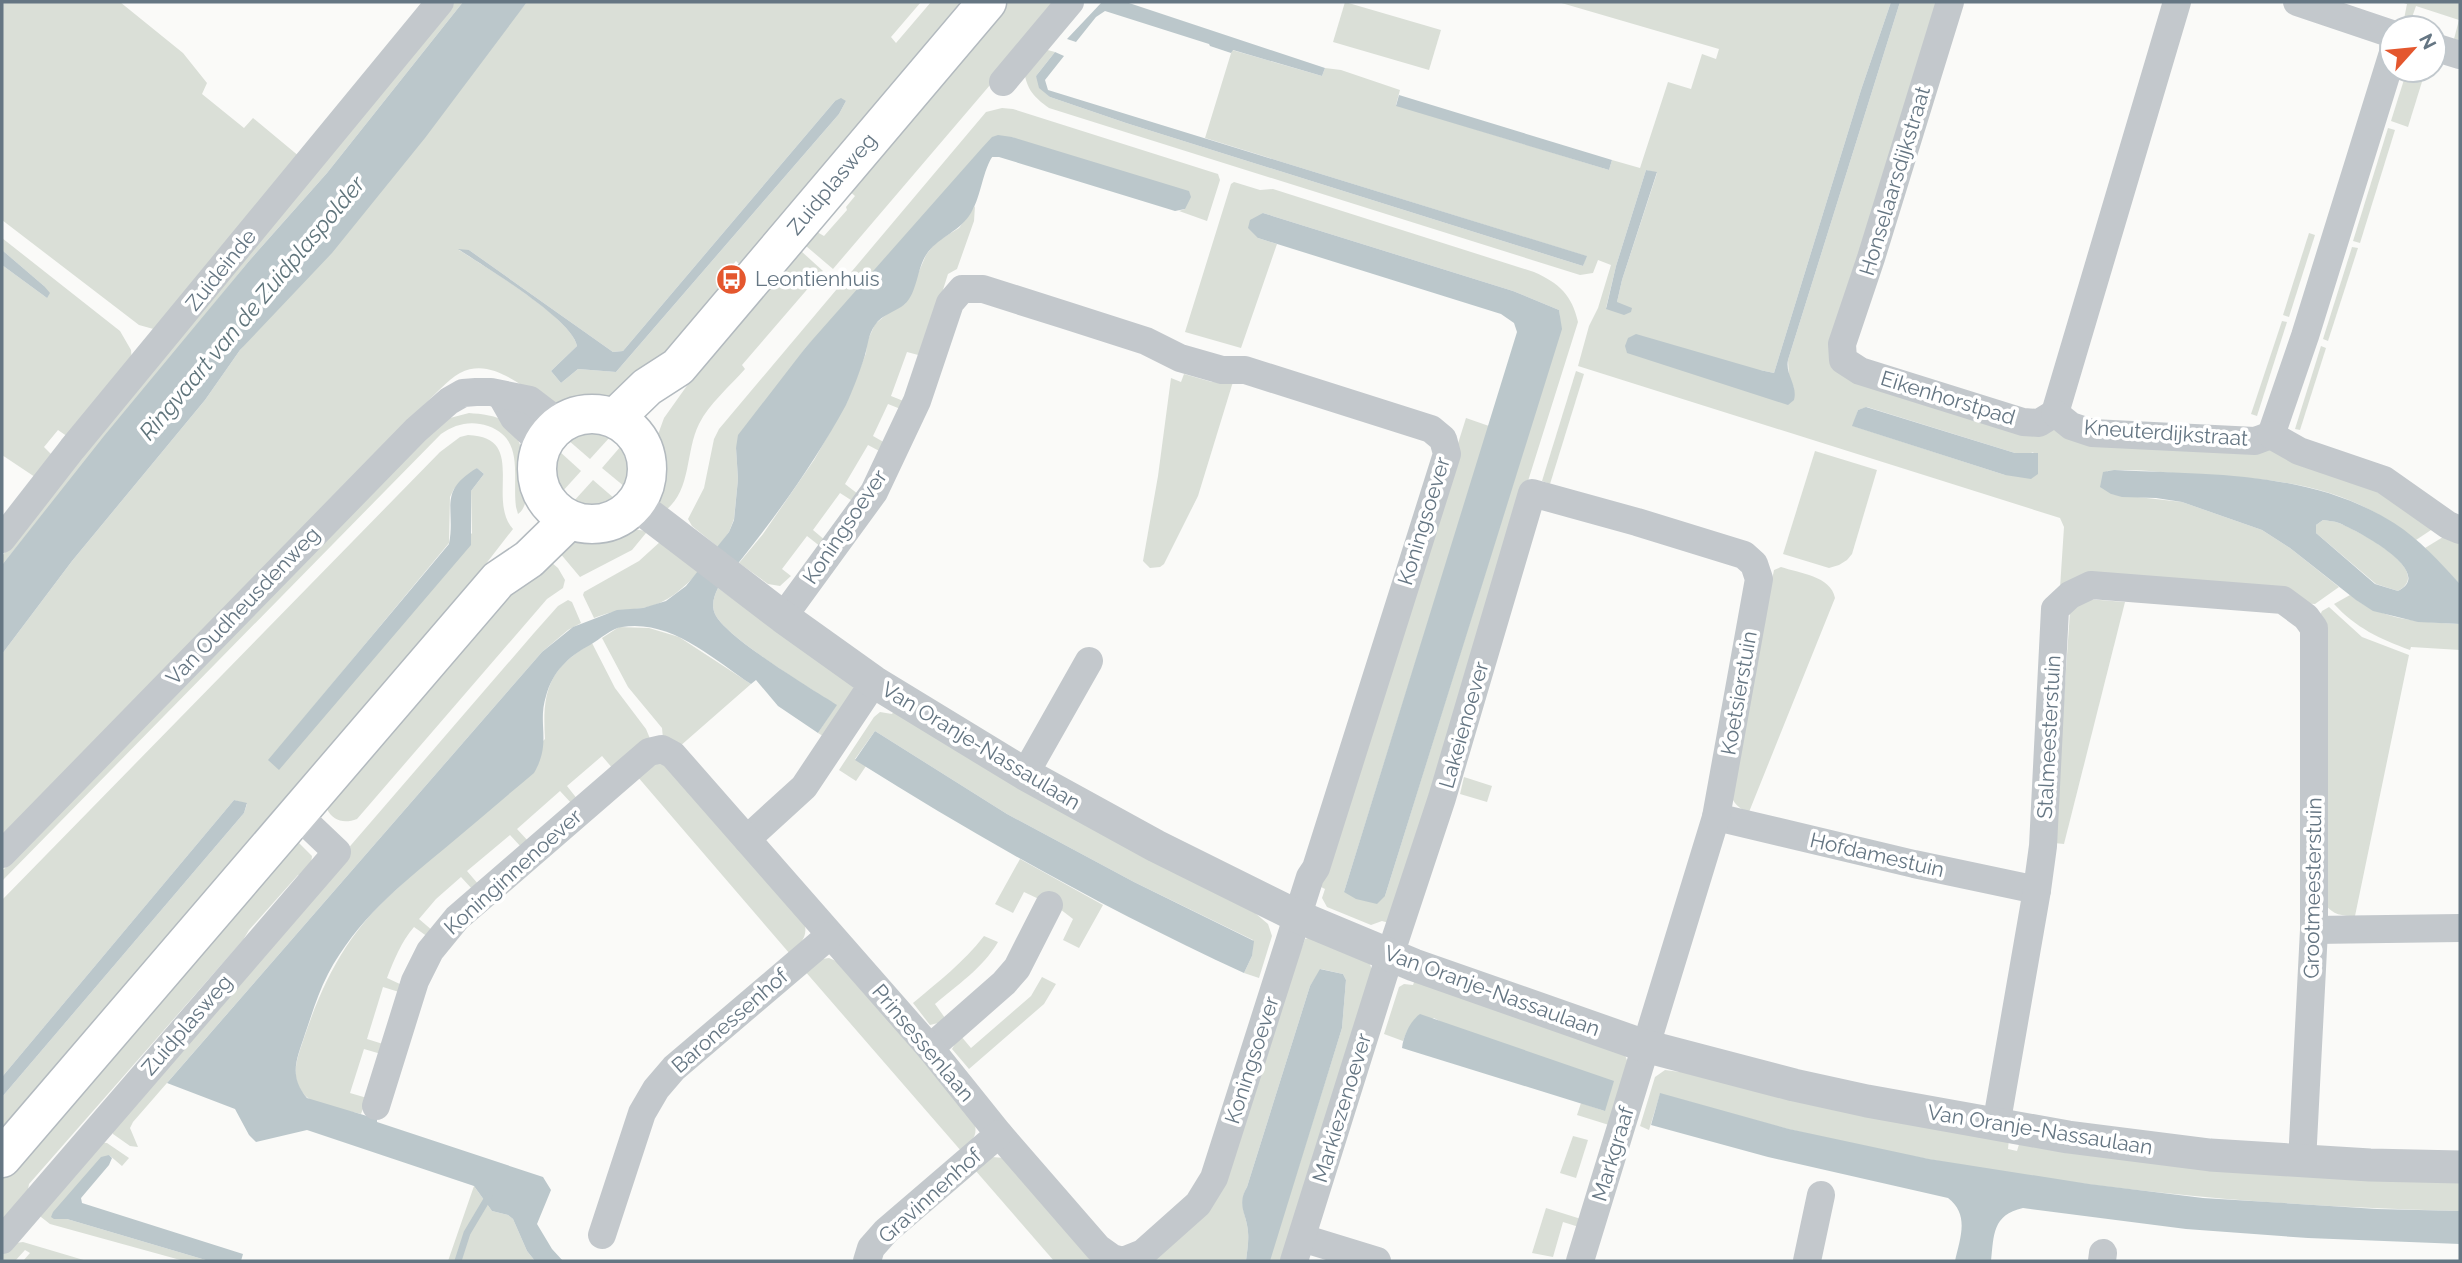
<svg xmlns="http://www.w3.org/2000/svg" width="2462" height="1263" font-family="Raleway,sans-serif">
  <rect width="100%" height="100%" fill="#fafaf8"/>
  <g fill="#dadfd7" fill-rule="evenodd">
    <polygon points="2,2 120,2 183,53 207,83 202,94 244,128 253,118 300,157 157,330 139,325 2,220"/>
    <polygon points="452,2 463,2 327,173 249,261 2,565 2,556 184,328"/>
    <path d="M 527,2 L 921,2 L 891,37 L 896,43 L 931,2 L 970,2 L 739,264 L 736,261 L 723,276 L 732,285 L 697,324 L 610,403 C 602,403 595,401 588,402 C 579,403 570,407 561,405 C 528,398 497,354 460,373 C 447,380 434,396 423,406 L 2,836 L 2,654 L 72,561 L 205,400 L 240,350 ZM 835,101 L 846,101 L 839,114 L 616,372 L 578,369 L 561,383 L 551,371 L 577,346 C 572,318 485,267 459,250 L 469,250 L 613,352 L 623,351 Z"/>
    <polygon points="1005,2 1061,2 833,269 806,246 817,232 824,236 847,210 846,207 855,196 847,189"/>
    <polygon points="1345,2 1441,30 1429,70 1333,42"/>
    <path d="M 1558,2 L 1891,2 L 1861,90 L 1774,373 L 1760,370 L 1794,388 L 1789,377 L 1788,360 L 1900,2 L 1940,2 L 1831,351 L 2041,429 L 2269,447 L 2347,472 L 2437,526 L 2416,540 C 2343,482 2276,479 2188,474 C 2162,473 2134,468 2107,471 L 2111,494 L 2182,502 L 2262,530 L 2290,548 L 2339,587 L 2315,604 L 2060,588 L 2064,527 L 2060,518 L 1578,366 L 1589,326 L 1598,308 L 1611,265 L 1598,260 L 1593,273 L 1580,275 L 1049,108 C 1034,97 1027,90 1024,71 L 1040,48 L 1055,52 L 1036,76 L 1050,97 L 1126,123 L 1583,266 L 1586,256 L 1205,138 L 1232,50 L 1322,76 L 1325,68 L 1341,70 L 1400,90 L 1396,105 L 1609,170 L 1612,160 L 1640,168 L 1668,82 L 1691,89 L 1702,54 L 1716,59 L 1719,49 ZM 1646,170 L 1657,173 L 1622,280 L 1617,302 L 1606,308 L 1616,266 ZM 1867,407 L 2015,453 L 2028,454 L 2034,452 L 2005,475 L 1853,426 L 1858,410 Z"/>
    <polygon points="2401,2 2460,2 2460,41 2454,39 2459,20 2416,6 2409,26 2403,24 2407,4"/>
    <polygon points="2407,70 2425,72 2408,127 2391,121"/>
    <polygon points="1002,108 1013,109 1218,174 1220,180 1207,221 1179,211 1185,209 1012,137 806,347 736,448 738,479 734,519 729,532 718,547 692,526 688,519 704,488 714,439 719,429 986,112"/>
    <polygon points="2388,128 2395,130 2360,243 2353,241"/>
    <path d="M 1234,182 L 1260,190 L 1273,189 L 1534,272 C 1559,283 1572,295 1578,322 L 1389,923 L 1382,921 L 1371,925 L 1327,907 L 1322,898 L 1325,889 L 1319,886 L 1466,418 L 1489,426 L 1344,892 L 1385,896 L 1561,329 L 1559,310 L 1513,291 L 1263,213 L 1258,238 L 1277,244 L 1241,348 L 1185,332 L 1231,184 Z"/>
    <polygon points="975,206 974,221 957,269 948,274 922,356 907,352 891,396 906,402 903,410 888,404 873,436 887,444 883,453 868,445 845,484 858,494 854,502 840,493 813,530 826,541 821,547 807,536 782,569 791,576 780,586 768,584 739,563 763,534 814,460 847,402 866,353 867,342 875,324 887,314 905,304 926,255 936,242 959,228"/>
    <polygon points="2309,233 2315,235 2289,317 2283,315"/>
    <polygon points="2,238 120,331 131,350 132,362 71,439 58,430 44,447 54,457 38,479 2,455 2,265 47,298 44,286 2,250"/>
    <polygon points="2352,247 2358,248 2328,341 2323,339"/>
    <path d="M 801,251 L 823,271 L 742,365 L 745,369 C 730,386 709,404 699,424 C 685,452 692,490 665,511 L 659,503 L 656,493 L 659,467 L 656,440 L 664,418 L 691,380 Z"/>
    <polygon points="2282,321 2287,322 2257,416 2251,414"/>
    <polygon points="2321,346 2326,348 2300,430 2295,429"/>
    <polygon points="1576,371 1584,374 1550,484 1542,481"/>
    <polygon points="1184,374 1212,382 1233,383 1232,385 1198,496 1164,564 1160,567 1150,568 1143,561 1158,476 1171,378 1181,382"/>
    <path d="M 469,413 C 481,414 497,415 507,423 C 524,436 537,502 518,514 L 516,507 C 512,476 525,439 488,426 C 471,420 455,424 441,434 L 2,881 L 2,871 L 419,443 L 450,418 Z"/>
    <polygon points="586,432 598,432 610,437 590,459 568,440"/>
    <path d="M 468,435 C 528,437 486,499 513,529 L 444,618 L 2,1136 L 2,1097 L 244,813 L 247,804 L 234,800 L 2,1077 L 2,900 L 440,452 L 460,437 ZM 477,468 L 484,474 L 471,491 L 472,533 L 269,760 L 449,543 L 450,497 L 454,489 Z"/>
    <polygon points="621,446 629,468 625,487 602,468"/>
    <path d="M 559,451 L 581,471 L 562,492 C 553,478 553,467 559,451 Z"/>
    <polygon points="1815,451 1877,470 1852,554 1847,560 1839,565 1829,568 1783,554"/>
    <path d="M 593,480 L 615,499 C 601,507 588,509 573,502 Z"/>
    <path d="M 2323,520 C 2328,521 2334,521 2339,523 C 2357,530 2436,571 2398,591 L 2376,584 L 2316,533 L 2316,525 Z"/>
    <polygon points="626,528 646,531 646,533 632,550 580,577 554,546 574,535 604,535"/>
    <polygon points="2448,534 2460,538 2460,584 2425,548"/>
    <path d="M 661,541 L 699,571 C 684,588 667,604 643,608 C 625,610 611,611 594,618 L 583,595 L 584,592 L 639,561 Z"/>
    <path d="M 544,556 L 558,568 L 565,580 L 563,588 L 547,599 L 357,819 C 344,824 333,821 327,809 Z"/>
    <path d="M 1781,567 C 1799,573 1831,576 1835,598 L 1749,812 C 1735,808 1729,798 1730,783 L 1774,570 Z"/>
    <path d="M 718,588 L 853,685 L 853,692 L 826,738 L 818,733 L 836,705 C 812,689 725,637 715,614 C 711,605 714,596 718,588 Z"/>
    <path d="M 2350,595 C 2382,621 2421,622 2460,624 L 2460,650 L 2411,647 L 2410,650 C 2380,639 2356,628 2334,604 Z"/>
    <polygon points="2087,599 2125,602 2064,844 2054,843 2070,612"/>
    <polygon points="568,600 572,602 581,623 568,630 542,652 133,1122 130,1128 138,1147 130,1146 113,1134 111,1127 125,1107 534,633 558,606"/>
    <path d="M 2329,607 L 2362,637 L 2409,655 L 2355,916 C 2342,916 2333,915 2325,904 L 2319,617 L 2322,611 Z"/>
    <polygon points="619,627 649,628 679,637 751,684 679,747 663,739 662,728 628,687 602,638"/>
    <path d="M 592,643 L 615,688 L 646,729 L 651,741 L 614,770 L 602,756 L 567,786 L 578,800 L 572,804 L 560,791 L 517,829 L 529,842 L 522,848 L 510,835 L 467,871 L 479,885 L 473,890 L 461,877 L 436,899 L 419,919 L 433,931 L 428,937 L 414,927 C 401,942 394,960 387,978 L 402,985 L 399,992 L 383,987 L 367,1039 L 383,1044 L 381,1054 L 364,1049 L 350,1093 L 367,1098 L 361,1114 C 343,1109 313,1108 302,1092 C 289,1074 299,1054 305,1035 C 325,976 351,928 399,887 L 545,739 C 542,690 549,668 592,643 Z"/>
    <polygon points="896,708 1255,913 1268,924 1272,936 1259,978 1244,973 1252,956 1253,940 1134,882 1007,814 875,731 855,759 866,766 856,781 839,770 874,717 880,712 892,714"/>
    <path d="M 661,763 L 667,765 L 804,922 C 809,937 800,944 790,954 L 637,776 L 649,766 Z"/>
    <polygon points="1464,777 1492,786 1487,802 1460,794"/>
    <polygon points="299,843 312,856 310,873 298,875 249,930 243,940 29,1184 26,1201 2,1229 2,1176 287,845"/>
    <polygon points="1020,859 1103,905 1079,948 1063,940 1073,919 1060,909 1024,892 1013,913 995,904"/>
    <path d="M 984,936 L 998,942 C 983,968 957,985 935,1004 L 945,1018 L 938,1023 L 930,1025 L 913,1003 C 938,982 964,962 984,936 Z"/>
    <path d="M 1311,937 L 1369,962 L 1373,972 L 1282,1261 L 1269,1261 L 1342,1028 L 1346,980 L 1343,974 L 1321,969 L 1310,986 L 1247,1187 C 1237,1204 1247,1215 1248,1232 C 1249,1241 1247,1252 1246,1261 L 1147,1261 L 1200,1215 L 1305,939 Z"/>
    <path d="M 829,958 L 836,961 L 973,1117 C 979,1136 974,1138 962,1152 L 804,970 L 822,959 Z"/>
    <polygon points="1042,977 1056,984 1044,1004 969,1069 952,1049 960,1035 971,1048 1031,996"/>
    <polygon points="1416,977 1625,1055 1628,1063 1609,1125 1577,1115 1581,1103 1605,1111 1434,1018 1407,1031 1403,1041 1384,1034 1399,987 1404,984 1413,985"/>
    <path d="M 1682,1066 L 2009,1139 L 2008,1149 L 2017,1151 L 2020,1141 L 2460,1178 L 2460,1211 C 2235,1206 2008,1183 1788,1129 C 1745,1118 1703,1105 1660,1094 L 1649,1130 L 1640,1126 L 1655,1077 L 1665,1070 L 1680,1072 Z"/>
    <polygon points="1573,1136 1588,1140 1576,1178 1560,1173"/>
    <polygon points="98,1142 107,1143 129,1158 122,1166 109,1155 67,1219 209,1261 184,1261 50,1224 41,1217 38,1207"/>
    <polygon points="992,1157 1005,1158 1100,1261 1054,1261 975,1170"/>
    <polygon points="474,1186 492,1211 508,1215 513,1219 527,1251 535,1261 448,1261"/>
    <polygon points="1546,1208 1581,1219 1579,1227 1563,1222 1553,1257 1532,1253"/>
    <polygon points="23,1242 87,1261 23,1261 30,1253 25,1250 15,1261 2,1261 2,1250 8,1244"/>
  </g>
  <g fill="#bbc7cb" fill-rule="evenodd">
    <polygon points="463,2 527,2 425,138 332,253 240,350 205,400 72,561 2,654 2,565 104,436 249,261 327,173"/>
    <polygon points="1102,2 1126,2 1325,68 1322,76 1233,50 1231,53 1210,46 1209,44 1105,11 1096,17 1076,42 1067,39"/>
    <path d="M 1891,2 L 1900,2 L 1788,360 C 1785,375 1798,385 1794,400 L 1788,405 L 1627,353 L 1625,346 L 1628,338 L 1636,334 L 1760,370 L 1774,373 L 1861,90 Z"/>
    <polygon points="1055,52 1064,56 1045,80 1048,90 1587,256 1583,266 1126,123 1050,97 1039,88 1036,76"/>
    <polygon points="1399,95 1612,160 1609,170 1396,106"/>
    <path d="M 841,98 L 846,101 L 839,114 L 616,372 L 578,369 L 561,383 L 551,371 L 577,346 C 573,319 483,266 458,249 L 469,250 L 613,352 L 623,351 L 835,101 Z"/>
    <path d="M 998,135 L 1012,137 L 1189,191 L 1191,197 L 1185,209 L 1175,211 L 999,157 L 992,157 C 981,176 981,199 969,216 C 957,233 937,238 926,255 C 917,269 917,293 905,304 C 896,312 882,314 875,325 C 868,335 868,345 865,355 C 860,371 853,390 846,405 C 810,471 766,530 718,588 C 714,596 711,605 715,614 C 725,637 812,689 837,705 L 818,733 L 778,706 L 756,680 L 751,684 C 713,659 671,619 622,627 C 612,628 599,640 590,645 C 568,657 553,671 546,696 C 537,725 552,742 534,773 C 504,798 474,824 444,849 C 398,887 357,920 328,974 C 318,993 312,1014 305,1034 C 297,1059 288,1075 307,1098 L 377,1119 L 377,1122 L 543,1177 L 551,1190 L 537,1224 L 552,1249 L 563,1261 L 535,1261 L 527,1251 L 513,1219 L 508,1215 L 492,1211 L 474,1186 L 307,1130 L 256,1142 L 249,1135 L 235,1109 L 167,1083 L 542,652 L 573,627 L 617,610 L 643,608 L 666,601 L 686,586 L 729,532 L 734,520 L 738,479 L 736,448 L 738,435 L 806,347 L 981,149 L 992,137 Z"/>
    <polygon points="1646,170 1657,172 1622,280 1617,302 1632,308 1631,312 1624,315 1606,309 1616,266"/>
    <polygon points="1263,213 1513,291 1559,310 1562,329 1385,896 1377,904 1356,899 1344,892 1517,332 1514,323 1501,314 1258,238 1248,228 1250,220"/>
    <polygon points="2,250 44,286 50,293 47,298 2,265"/>
    <polygon points="1866,407 2015,453 2038,453 2038,474 2031,479 2005,475 1852,426 1858,410"/>
    <path d="M 477,468 L 484,474 L 471,491 L 471,545 L 279,770 L 268,760 L 449,544 C 456,508 437,492 477,468 Z"/>
    <path d="M 2114,470 C 2209,475 2310,470 2394,523 C 2419,539 2440,562 2460,584 L 2460,624 L 2418,622 L 2373,611 L 2356,600 L 2290,548 L 2262,530 L 2182,502 L 2156,498 L 2122,497 L 2111,494 L 2100,487 L 2103,472 ZM 2323,520 C 2328,521 2334,521 2339,523 C 2356,530 2437,572 2398,591 L 2375,584 L 2316,533 L 2316,525 Z"/>
    <path d="M 875,731 L 1007,814 L 1134,882 L 1254,941 L 1252,956 L 1244,973 C 1109,911 980,839 855,760 Z"/>
    <polygon points="234,800 247,803 244,813 2,1097 2,1077"/>
    <path d="M 1320,969 L 1343,974 L 1346,980 L 1342,1028 L 1270,1261 L 1246,1261 C 1247,1252 1249,1241 1248,1232 C 1247,1214 1236,1205 1247,1187 L 1310,986 Z"/>
    <path d="M 1420,1014 L 1614,1081 L 1605,1111 L 1402,1048 C 1403,1037 1410,1021 1420,1014 Z"/>
    <path d="M 1660,1093 L 1789,1129 L 1929,1159 L 2089,1184 L 2203,1198 L 2377,1209 L 2460,1211 L 2460,1244 L 2308,1238 L 2186,1229 L 2023,1208 C 1992,1215 1994,1235 1991,1261 L 1955,1261 C 1960,1238 1970,1215 1948,1198 L 1768,1157 L 1651,1125 Z"/>
    <polygon points="109,1155 112,1158 109,1165 81,1198 82,1203 243,1254 241,1261 209,1261 67,1219 54,1219 51,1217 53,1212 101,1157"/>
  </g>
  <g fill="none" stroke-linecap="round" stroke-linejoin="round">
    <polyline stroke="#bbc7cb" stroke-width="7" points="458,1261 467,1233 489,1196"/>
    <defs>
      <g id="secondary">
        <circle cx="592" cy="469" r="55"/>
        <polyline points="615,418 647,387 678,367 987,2"/>
        <polyline points="2,1158 498,580 529,559 569,520"/>
      </g>
    </defs>
    <use href="#secondary" stroke="#b3babf" stroke-width="41"/>
    <g stroke="#c3c8cc" stroke-width="28">
      <polyline points="1950,2 1871,258 1842,344 1843,360 1860,371 2023,422 2039,423 2055,413"/>
      <polyline points="2297,2 2392,34"/>
      <polyline points="2434,47 2460,55"/>
      <polyline points="1003,82 1070,2"/>
      <polyline points="501,395 514,418 542,444"/>
      <polyline points="2055,413 2177,2"/>
      <polyline points="2055,413 2071,426 2092,433 2255,441 2271,435"/>
      <polyline points="2271,435 2305,336 2392,56"/>
      <polyline points="2271,435 2299,451 2384,480 2448,525 2460,530"/>
      <polyline points="2,539 72,449 440,2"/>
      <polyline points="1025,774 1089,661"/>
      <polyline points="1716,817 1914,864 2037,890"/>
      <polyline points="747,839 804,787 874,682"/>
      <polyline points="2,854 416,430 449,401 463,393 476,392 491,392 530,400 560,423"/>
      <polyline points="2314,930 2460,928"/>
      <polyline points="930,1048 1004,983 1017,968 1049,905"/>
      <polyline points="376,1106 415,981 430,951 457,918 649,752 662,749 673,755 930,1048 999,1134 1098,1248 1112,1258 1123,1261 1143,1253 1198,1204 1214,1178 1310,877 1316,868 1447,454 1443,439 1431,429 1245,370 1222,370 1180,358 1146,341 1065,315 983,289 962,289 950,303 917,401 874,492 783,617"/>
      <polyline points="1996,1126 2037,890 2043,846 2055,609 2070,595 2091,585 2283,600 2306,617 2314,628 2314,930 2302,1162"/>
      <polyline points="602,1235 642,1113 656,1089 674,1068 829,936"/>
      <polyline points="1302,1238 1377,1261"/>
      <polyline points="2,1240 337,852 297,814"/>
      <polyline points="867,1261 871,1248 886,1231 999,1134"/>
      <polyline points="1294,1261 1390,955 1442,798 1532,493 1637,522 1744,555 1754,564 1759,579 1716,817 1580,1261"/>
      <polyline points="1807,1261 1821,1195"/>
      <polyline points="2102,1261 2103,1253"/>
    </g>
    <polyline stroke="#c3c8cc" stroke-width="33" points="635,504 783,617 874,682 1025,774 1156,846 1299,917 1414,965 1645,1046 1794,1085 1867,1101 2068,1137 2210,1155 2370,1165 2460,1167"/>
    <use href="#secondary" stroke="#fff" stroke-width="38"/>
  </g>
  <defs>
    <symbol id="bus-disc" viewBox="-11 -11 22 22"><circle r="9.5" fill="#e4572e" stroke="#fff"/><path d="M-5-6H5V4H4V6H2V4H-2V6H-4V4H-5ZM-3.5-4V0h7V-4ZM-3.5 1.2v1.5H-2V1.2ZM2 1.2v1.5H3.5V1.2Z" fill="#fff"/></symbol>
  </defs>
  <g fill-rule="evenodd">
    <use href="#bus-disc" x="714" y="262" width="35" height="35"/>
  </g>
  <g text-anchor="middle" stroke-width="7" stroke-linejoin="round" paint-order="stroke">
    <g font-size="21" fill="#657683" stroke="#fff">
      <text transform="translate(1895 181) rotate(-73)" y="7">Honselaarsdijkstraat</text>
      <text transform="translate(832 184) rotate(-50)" y="7">Zuidplasweg</text>
      <text transform="translate(221 270) rotate(-51)" y="7">Zuideinde</text>
      <text transform="translate(1948 398) rotate(17)" y="7">Eikenhorstpad</text>
      <text transform="translate(2166 433) rotate(4)" y="7">Kneuterdijkstraat</text>
      <text transform="translate(1424 521) rotate(-73)" y="7">Koningsoever</text>
      <text transform="translate(845 527) rotate(-56)" y="7">Koningsoever</text>
      <text transform="translate(243 606) rotate(-46)" y="7">Van Oudheusdenweg</text>
      <text transform="translate(1739 693) rotate(-80)" y="7">Koetsierstuin</text>
      <text transform="translate(1464 725) rotate(-74)" y="7">Lakeienoever</text>
      <text transform="translate(2049 737) rotate(-87)" y="7">Stalmeesterstuin</text>
      <text transform="translate(981 746) rotate(31)" y="7">Van Oranje-Nassaulaan</text>
      <text transform="translate(1877 855) rotate(13)" y="7">Hofdamestuin</text>
      <text transform="translate(513 872) rotate(-42)" y="7">Koninginnenoever</text>
      <text transform="translate(2313 888) rotate(-89)" y="7">Grootmeesterstuin</text>
      <text transform="translate(1492 991) rotate(20)" y="7">Van Oranje-Nassaulaan</text>
      <text transform="translate(730 1021) rotate(-41)" y="7">Baronessenhof</text>
      <text transform="translate(187 1025) rotate(-49)" y="7">Zuidplasweg</text>
      <text transform="translate(923 1043) rotate(50)" y="7">Prinsessenlaan</text>
      <text transform="translate(1252 1060) rotate(-72)" y="7">Koningsoever</text>
      <text transform="translate(1342 1108) rotate(-73)" y="7">Markiezenoever</text>
      <text transform="translate(2040 1130) rotate(9)" y="7">Van Oranje-Nassaulaan</text>
      <text transform="translate(1613 1154) rotate(-73)" y="7">Markgraaf</text>
      <text transform="translate(930 1196) rotate(-42)" y="7">Gravinnenhof</text>
    </g>
    <g font-size="21" fill="#657683" stroke="#fff" text-anchor="start">
      <text x="755" y="286">Leontienhuis</text>
    </g>
    <g font-size="23" font-style="italic" fill="#60757c" stroke="#fff">
      <text transform="translate(252 308) rotate(-50)" y="8">Ringvaart van de Zuidplaspolder</text>
    </g>
  </g>
  <rect width="2462" height="1263" fill="none" stroke="#657683" stroke-width="7"/>
  <g transform="translate(2413 49) rotate(63)"><circle r="33" fill="#ffffff" stroke="#c1c8cd" stroke-width="2"/>
  <path d="M0-5L12 26L0 18L-12 26Z" fill="#e4572e"/>
  <text y="-10" font-size="19" font-weight="bold" text-anchor="middle" fill="#657683">N</text>
  </g>
</svg>
